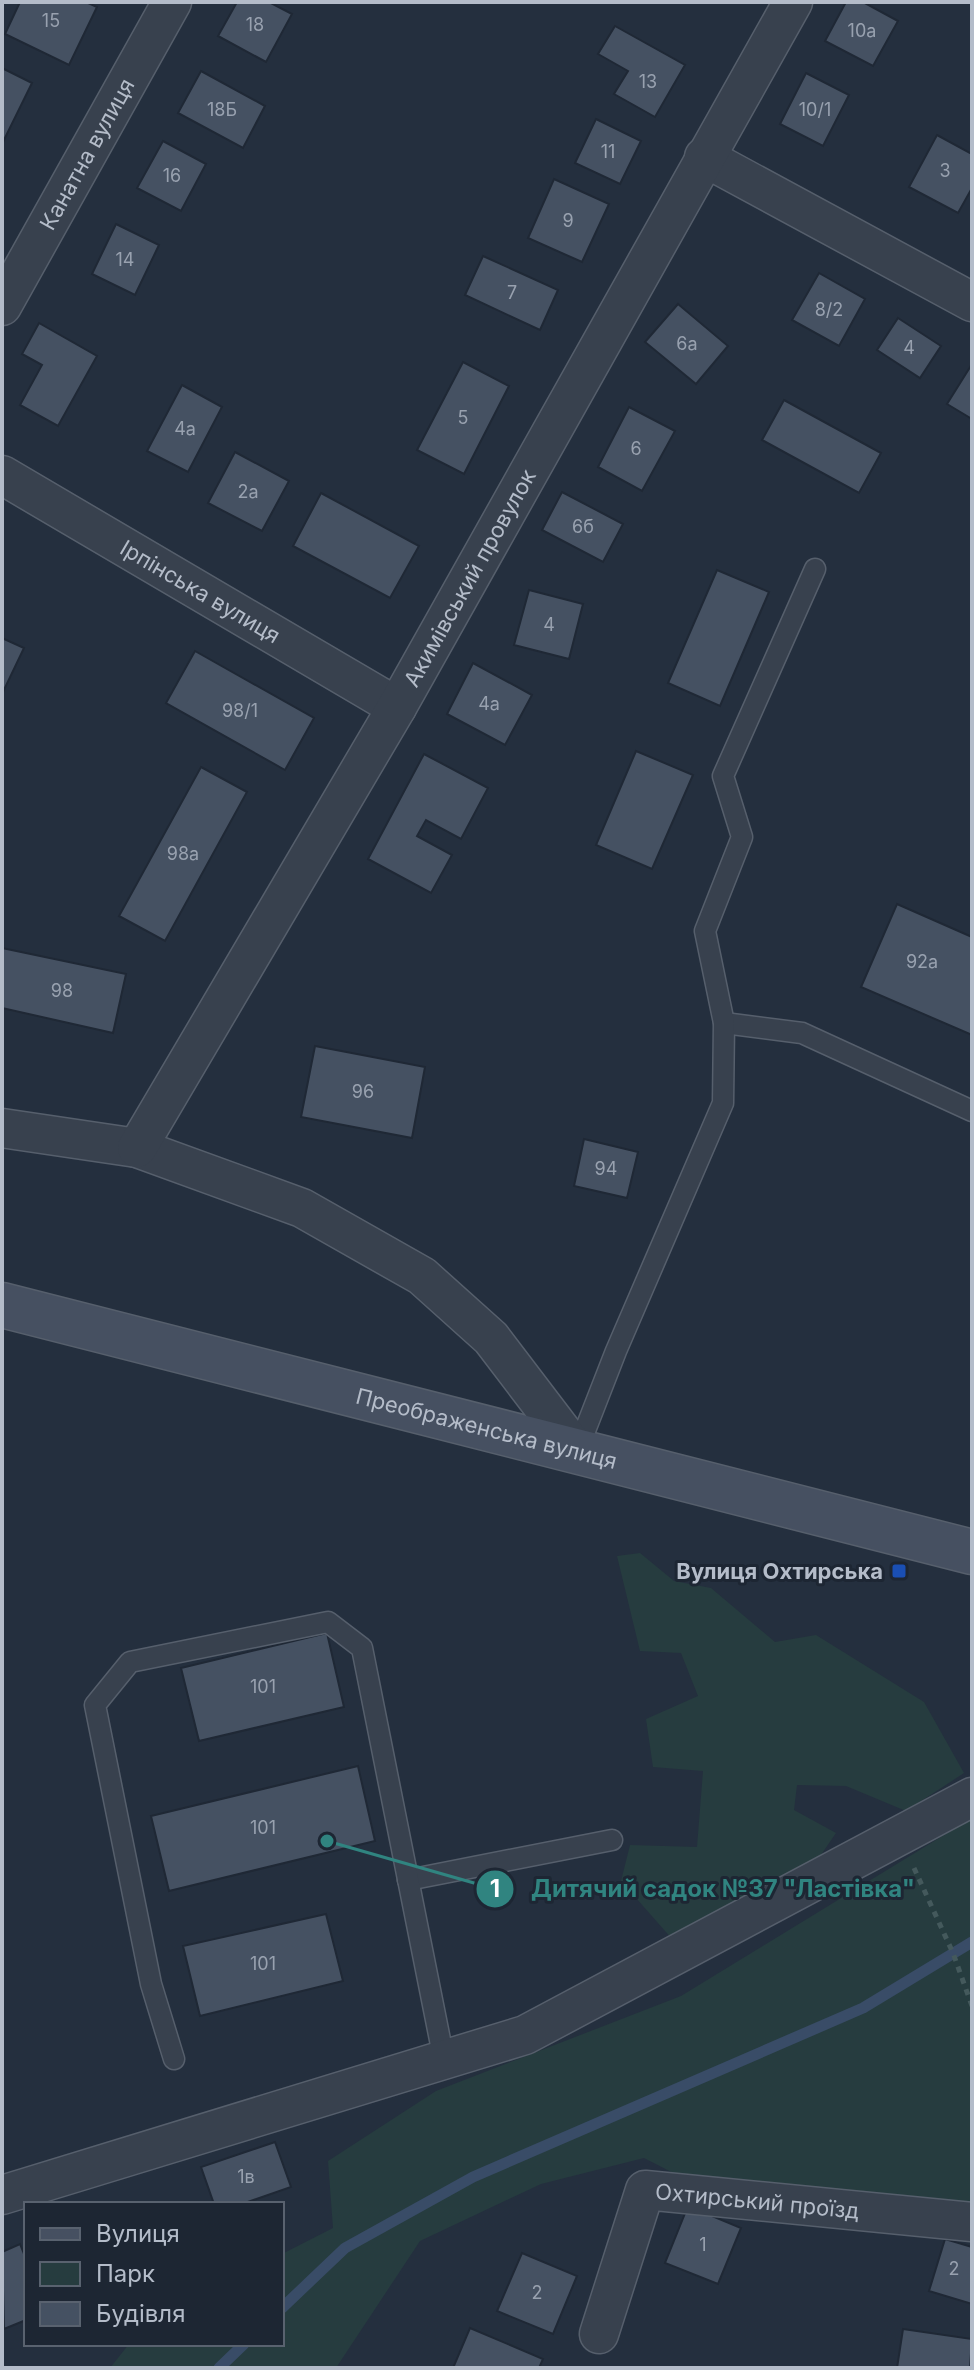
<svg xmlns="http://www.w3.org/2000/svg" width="974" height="2370" font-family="Inter,sans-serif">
  <rect width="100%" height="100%" fill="#242f3e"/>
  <g fill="#263c3f">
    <polygon points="640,1553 674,1581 711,1588 775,1642 816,1635 924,1702 964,1773 906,1811 846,1786 797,1785 794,1810 836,1833 814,1865 673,1940 621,1881 630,1845 697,1847 703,1771 653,1767 646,1719 698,1696 681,1653 640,1651 617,1556"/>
    <polygon points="972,1818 972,2214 689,2181 644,2158 541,2184 420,2241 336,2368 110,2368 129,2344 282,2344 282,2254 333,2228 328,2161 436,2091 681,1996"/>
  </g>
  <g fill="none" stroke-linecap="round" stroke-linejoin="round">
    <g stroke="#394c67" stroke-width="11">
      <polyline points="282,2308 345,2248 473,2177 863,2008 972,1942"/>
      <polyline points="219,2368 244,2344"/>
    </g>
  </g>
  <g fill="#455162" stroke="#1f2835" stroke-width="2">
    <polygon points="20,2 86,2 97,7 69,65 5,34"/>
    <polygon points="237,2 269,2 292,14 266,62 218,36"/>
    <polygon points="846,2 863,2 898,21 873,66 825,41"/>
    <polygon points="615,26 685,65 655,117 614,94 628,71 598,54"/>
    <polygon points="2,68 32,83 2,144"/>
    <polygon points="201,71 265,106 243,148 178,113"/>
    <polygon points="806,73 849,95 823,146 780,124"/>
    <polygon points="596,119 641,141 620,184 575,163"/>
    <polygon points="937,135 972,154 972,188 958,213 909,187"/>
    <polygon points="163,141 206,164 181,211 137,188"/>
    <polygon points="554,179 609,204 582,262 528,238"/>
    <polygon points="116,224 159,245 135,295 92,274"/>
    <polygon points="483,256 558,290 540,330 465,295"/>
    <polygon points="819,273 865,299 839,346 792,320"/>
    <polygon points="678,304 728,346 696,384 645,342"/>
    <polygon points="898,318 941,346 920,378 877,350"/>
    <polygon points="39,323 97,356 58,426 20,405 42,365 22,354"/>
    <polygon points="463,362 509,386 464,474 417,450"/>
    <polygon points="972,364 972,419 947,404"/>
    <polygon points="182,385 222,407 188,472 147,451"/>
    <polygon points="784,400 881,453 859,493 762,440"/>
    <polygon points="629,407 675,431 642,491 598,467"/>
    <polygon points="235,452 289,481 262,531 208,503"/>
    <polygon points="562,492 623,524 603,562 542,530"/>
    <polygon points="321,493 419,546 390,598 293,546"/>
    <polygon points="717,570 769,592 720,706 668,683"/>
    <polygon points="529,590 583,604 569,659 514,645"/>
    <polygon points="2,638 24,648 3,692 2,692"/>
    <polygon points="195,651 314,718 285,770 166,703"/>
    <polygon points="473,663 532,695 505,745 447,714"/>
    <polygon points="636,751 693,775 652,869 596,845"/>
    <polygon points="424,754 488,788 461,839 426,820 417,836 452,855 431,893 368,859"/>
    <polygon points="201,767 247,792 165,941 119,916"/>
    <polygon points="897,904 972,937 972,1035 861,987"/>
    <polygon points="2,948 126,974 113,1033 2,1008"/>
    <polygon points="315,1046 425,1067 412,1138 301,1117"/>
    <polygon points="584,1139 638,1152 627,1198 574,1186"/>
    <polygon points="327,1633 344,1707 199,1741 181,1668"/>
    <polygon points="358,1766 375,1841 169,1891 151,1816"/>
    <polygon points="326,1914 343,1981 200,2016 183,1946"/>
    <polygon points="275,2142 291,2187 242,2204 214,2204 201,2167"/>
    <polygon points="688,2206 741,2228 718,2284 665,2263"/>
    <polygon points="945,2239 972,2247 972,2304 929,2291"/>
    <polygon points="20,2244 26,2259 26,2320 4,2329 2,2252"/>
    <polygon points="522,2253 577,2276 553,2334 497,2311"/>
    <polygon points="470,2328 543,2359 539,2368 453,2368"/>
    <polygon points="903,2329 972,2339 970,2368 897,2368"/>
  </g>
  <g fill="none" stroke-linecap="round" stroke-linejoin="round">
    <defs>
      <g id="service">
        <polyline points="724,1023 802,1033 972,1111"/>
        <polyline points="577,1451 616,1351 723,1103 724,1023 705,931 742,837 723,776 815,569"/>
        <polyline points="408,1880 612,1840"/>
        <polyline points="174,2059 151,1984 95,1705 130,1662 328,1622 362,1648 444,2060"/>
      </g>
      <g id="minor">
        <polyline points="704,157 972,302"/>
        <path id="s1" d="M 2,306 L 172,2"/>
        <path id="s2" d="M 2,475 L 397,707"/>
        <polyline points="2,1128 137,1148 302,1208 422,1276 491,1338 577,1451"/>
        <path id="s3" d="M 137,1148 L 397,707 L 793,2"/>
        <polyline points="2,2195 525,2035 972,1797"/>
        <path id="s4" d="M 599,2334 L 645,2190 L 972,2222"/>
      </g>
      <g id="secondary">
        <path id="s5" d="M 2,1305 L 972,1552"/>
      </g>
    </defs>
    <use href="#service" stroke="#565f6c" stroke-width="23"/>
    <use href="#minor" stroke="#565f6c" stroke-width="41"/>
    <use href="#secondary" stroke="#565f6c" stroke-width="47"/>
    <polyline stroke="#44595c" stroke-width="5" stroke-dasharray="6 6" stroke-linecap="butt" points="914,1868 953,1953 972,2006"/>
    <use href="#service" stroke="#38414e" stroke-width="20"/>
    <use href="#minor" stroke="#38414e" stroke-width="38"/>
    <use href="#secondary" stroke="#465061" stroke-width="44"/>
  </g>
  <rect fill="#1a4fb4" stroke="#1d2633" stroke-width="3" x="891" y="1563" width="16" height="16" rx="4"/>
  <g text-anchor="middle" stroke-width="6" stroke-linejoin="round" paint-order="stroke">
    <g font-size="18" fill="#98a1af">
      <text x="51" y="27">15</text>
      <text x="255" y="31">18</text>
      <text x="862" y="37">10а</text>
      <text x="648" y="88">13</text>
      <text x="222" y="116">18Б</text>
      <text x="815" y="116">10/1</text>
      <text x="608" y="158">11</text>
      <text x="945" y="177">3</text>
      <text x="172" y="182">16</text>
      <text x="568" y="227">9</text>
      <text x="125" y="266">14</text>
      <text x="512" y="299">7</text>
      <text x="829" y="316">8/2</text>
      <text x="687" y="350">6а</text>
      <text x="909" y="354">4</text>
      <text x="463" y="424">5</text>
      <text x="185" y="435">4а</text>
      <text x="636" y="455">6</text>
      <text x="248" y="498">2а</text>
      <text x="583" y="533">6б</text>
      <text x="549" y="631">4</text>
      <text x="489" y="710">4а</text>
      <text x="240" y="717">98/1</text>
      <text x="183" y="860">98а</text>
      <text x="922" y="968">92а</text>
      <text x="62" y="997">98</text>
      <text x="363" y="1098">96</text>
      <text x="606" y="1175">94</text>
      <text x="263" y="1693">101</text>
      <text x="263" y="1834">101</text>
      <text x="263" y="1970">101</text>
      <text x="246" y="2183">1в</text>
      <text x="703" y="2251">1</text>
      <text x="954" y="2275">2</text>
      <text x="537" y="2299">2</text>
    </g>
    <g font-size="22" fill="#b4bcc9" stroke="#1d2633">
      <text dy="8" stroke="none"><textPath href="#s1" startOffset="174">Канатна вулиця</textPath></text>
      <text dy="8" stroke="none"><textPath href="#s3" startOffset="660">Акимівський провулок</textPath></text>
      <text dy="8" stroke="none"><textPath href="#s2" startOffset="230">Ірпінська вулиця</textPath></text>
      <text dy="8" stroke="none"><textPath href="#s5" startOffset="500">Преображенська вулиця</textPath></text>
      <text dy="8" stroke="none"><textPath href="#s4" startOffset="264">Охтирський проїзд</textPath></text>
    </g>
    <g font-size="22" font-weight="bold" fill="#b4bcc9" stroke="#1d2633" text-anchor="end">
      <text x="883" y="1579">Вулиця Охтирська</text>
    </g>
  </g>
  <path fill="none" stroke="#308480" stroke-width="3" d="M327 1841L495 1889"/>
  <g fill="#308480" stroke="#1d2633" stroke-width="3">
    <circle cx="327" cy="1841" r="8"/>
    <circle cx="495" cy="1889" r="20"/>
  </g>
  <g font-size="24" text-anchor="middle" font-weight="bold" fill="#fff">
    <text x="495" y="1897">1</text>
  </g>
  <g font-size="24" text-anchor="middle" font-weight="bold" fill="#308480" stroke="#1d2633" stroke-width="6" stroke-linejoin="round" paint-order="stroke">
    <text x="723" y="1897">Дитячий садок №37 "Ластівка"</text>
  </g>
  <rect width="974" height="2370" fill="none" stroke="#b4bcc9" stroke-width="8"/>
  <rect x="24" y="2202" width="260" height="144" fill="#1d2633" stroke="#59626f" stroke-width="2"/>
  <rect x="40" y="2228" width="40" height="12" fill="#465061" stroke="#59626f" stroke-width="2"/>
  <text x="96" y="2242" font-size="24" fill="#b4bcc9">Вулиця</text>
  <rect x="40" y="2262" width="40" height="24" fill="#263c3f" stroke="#59626f" stroke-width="2"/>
  <text x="96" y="2282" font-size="24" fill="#b4bcc9">Парк</text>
  <rect x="40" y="2302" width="40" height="24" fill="#455162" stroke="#59626f" stroke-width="2"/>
  <text x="96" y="2322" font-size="24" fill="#b4bcc9">Будівля</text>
</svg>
